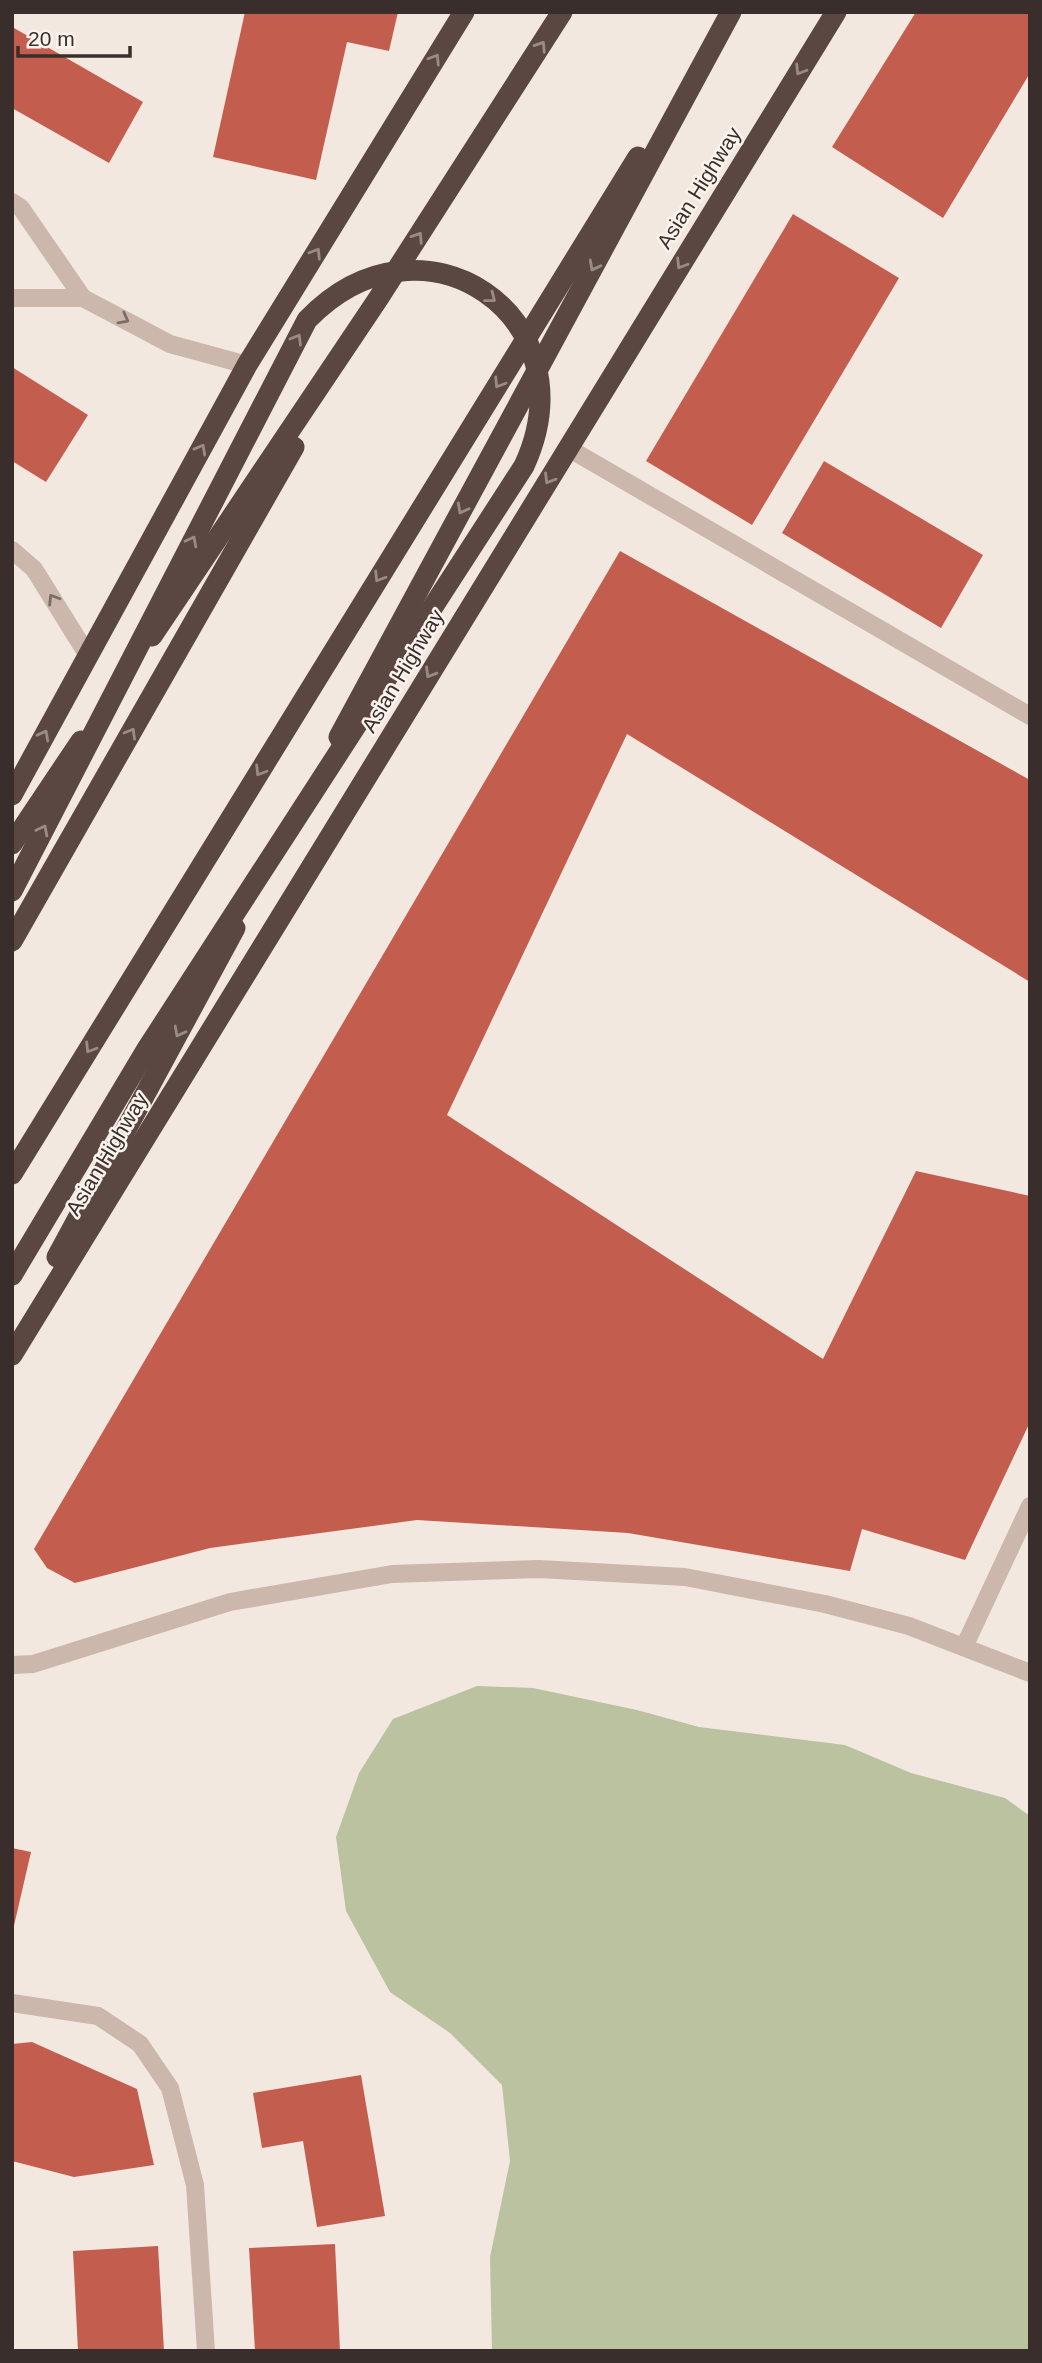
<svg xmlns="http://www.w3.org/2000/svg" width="1042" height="2363" font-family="Helvetica,sans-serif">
  <rect width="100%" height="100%" fill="#f3e8e0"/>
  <polygon fill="#bac2a0" points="477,1686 533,1688 637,1710 699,1727 845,1745 911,1773 1005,1798 1030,1816 1030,2351 492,2351 490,2257 510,2161 502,2085 450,2033 390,1992 346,1911 336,1837 359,1773 393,1719"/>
  <g fill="#c35d4e">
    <polygon points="245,12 398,12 389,51 347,42 316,180 213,157"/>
    <polygon points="916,12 1030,12 1030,73 943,218 832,147"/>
    <polygon points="14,28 143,102 109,163 12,108"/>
    <polygon points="793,214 899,278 752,525 646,461"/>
    <polygon points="12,367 88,415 46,482 12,461"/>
    <polygon points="824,461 983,555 941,628 782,533"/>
    <polygon points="620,551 1030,780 1030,982 627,734 447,1115 823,1359 916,1171 1030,1196 1030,1422 965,1560 862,1529 850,1571 628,1533 417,1520 210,1548 75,1583 47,1568 34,1549"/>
    <polygon points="12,1848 31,1852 13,1930 12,1930"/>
    <polygon points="32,2042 137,2089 154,2165 74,2177 12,2161 12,2044"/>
    <polygon points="361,2075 385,2216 317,2227 303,2141 262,2148 253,2093"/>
    <polygon points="335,2244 340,2351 255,2351 249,2248"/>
    <polygon points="158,2246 164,2351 78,2351 73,2251"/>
  </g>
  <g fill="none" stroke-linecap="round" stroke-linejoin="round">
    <g stroke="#cbb7ac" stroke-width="18">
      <polyline points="12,202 21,208 83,298"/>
      <polyline points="12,298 83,298 170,344 247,365"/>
      <polyline points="568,448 1030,716"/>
      <polyline points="12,550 34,569 87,654"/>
      <polyline points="964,1647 1030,1506"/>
      <polyline points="12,1665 33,1664 230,1602 392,1574 539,1569 685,1577 825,1604 909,1626 1030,1673"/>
      <polyline points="12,2003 98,2016 140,2044 170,2088 195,2185 206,2351"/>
    </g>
    <g stroke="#5a4742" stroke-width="21">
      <polyline points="152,636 378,299 562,12"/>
      <polyline points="339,737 731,12"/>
      <polyline points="12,795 247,365 464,12"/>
      <polyline points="12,844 81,741"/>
      <polyline points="12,941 294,447"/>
      <polyline points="12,1174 638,157"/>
      <polyline points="57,1257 235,928"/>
      <polyline points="12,1355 836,12"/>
    </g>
    <path stroke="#5a4742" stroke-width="21" d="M 12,891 L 307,320 C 422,200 593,317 524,466 L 147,1049 L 12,1275"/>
  </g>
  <defs><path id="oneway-chevron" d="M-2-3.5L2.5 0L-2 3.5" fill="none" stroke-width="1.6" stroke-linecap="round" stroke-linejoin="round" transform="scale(1.75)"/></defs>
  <g stroke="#9a8b86">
    <use href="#oneway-chevron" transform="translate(541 46) rotate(-57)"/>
    <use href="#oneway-chevron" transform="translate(435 59) rotate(-58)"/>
    <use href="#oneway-chevron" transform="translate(800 70) rotate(122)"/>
    <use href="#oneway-chevron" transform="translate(418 237) rotate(-57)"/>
    <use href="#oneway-chevron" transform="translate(316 253) rotate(-58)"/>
    <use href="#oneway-chevron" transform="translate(681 264) rotate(122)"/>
    <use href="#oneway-chevron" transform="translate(594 266) rotate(118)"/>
    <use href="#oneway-chevron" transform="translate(491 298) rotate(38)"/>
    <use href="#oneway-chevron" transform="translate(297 339) rotate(-60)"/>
    <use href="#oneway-chevron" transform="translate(499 383) rotate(122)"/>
    <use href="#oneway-chevron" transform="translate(201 449) rotate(-61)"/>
    <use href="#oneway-chevron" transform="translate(549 479) rotate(121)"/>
    <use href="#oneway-chevron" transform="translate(462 509) rotate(118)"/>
    <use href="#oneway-chevron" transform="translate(192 541) rotate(-63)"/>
    <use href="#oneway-chevron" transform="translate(379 577) rotate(122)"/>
    <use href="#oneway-chevron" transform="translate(430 673) rotate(121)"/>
    <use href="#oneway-chevron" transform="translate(131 733) rotate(-60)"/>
    <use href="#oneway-chevron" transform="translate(44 735) rotate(-62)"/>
    <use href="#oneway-chevron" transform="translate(260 771) rotate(122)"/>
    <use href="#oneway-chevron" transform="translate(43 830) rotate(-63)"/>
    <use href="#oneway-chevron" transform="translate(179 1032) rotate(118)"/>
    <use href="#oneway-chevron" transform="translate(90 1048) rotate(122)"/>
  </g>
  <g stroke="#7b6c65">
    <use href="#oneway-chevron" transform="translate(124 319) rotate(28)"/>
    <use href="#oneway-chevron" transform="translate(53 599) rotate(-122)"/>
  </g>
  <g text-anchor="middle" stroke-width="5" stroke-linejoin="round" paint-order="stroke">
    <g font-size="21" fill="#392e2b" stroke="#faf2ed">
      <text transform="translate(699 188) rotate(-58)" y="7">Asian Highway</text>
      <text transform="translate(403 671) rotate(-59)" y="7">Asian Highway</text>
      <text transform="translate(107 1154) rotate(-59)" y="7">Asian Highway</text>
    </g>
  </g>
  <rect width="1042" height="2363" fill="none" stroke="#392e2b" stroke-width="28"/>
  <path d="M18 46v10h112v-10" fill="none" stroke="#392e2b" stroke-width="3.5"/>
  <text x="28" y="46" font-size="21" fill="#392e2b" stroke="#faf2ed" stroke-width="5" paint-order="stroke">20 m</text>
</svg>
